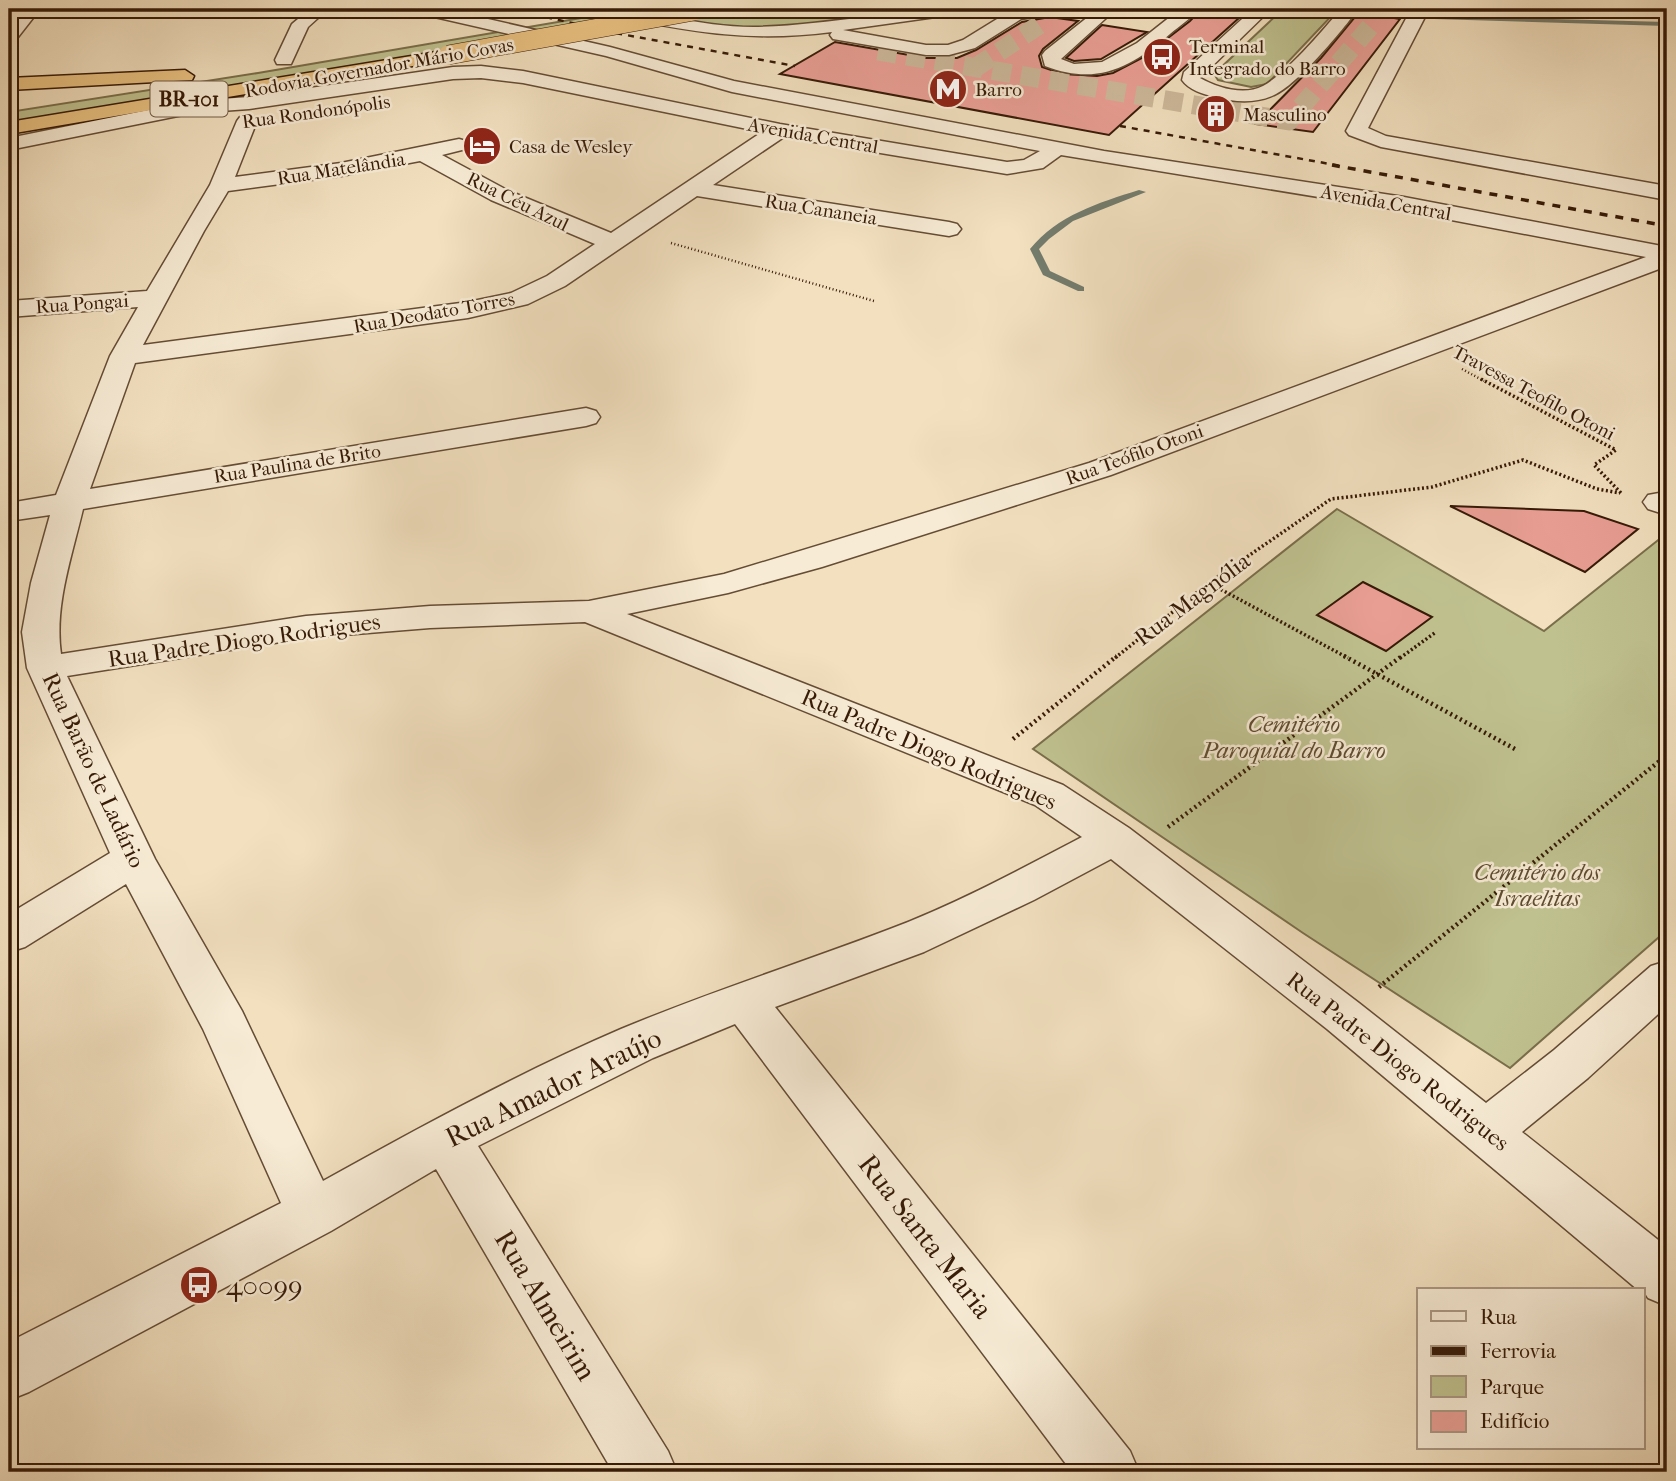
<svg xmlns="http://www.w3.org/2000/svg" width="1676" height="1481" font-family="'IM FELL French Canon',serif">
  <rect width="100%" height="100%" fill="#f2e0bf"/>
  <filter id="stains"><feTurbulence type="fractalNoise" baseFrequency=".00286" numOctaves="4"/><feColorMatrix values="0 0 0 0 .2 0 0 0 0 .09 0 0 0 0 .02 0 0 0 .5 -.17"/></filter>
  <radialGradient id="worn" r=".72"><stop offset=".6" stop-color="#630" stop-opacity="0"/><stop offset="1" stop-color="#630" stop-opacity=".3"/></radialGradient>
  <g fill="#bfc18f" stroke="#7a6e4b" stroke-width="2">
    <polygon points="634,9 680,9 159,101 9,123 9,112 258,73"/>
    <polygon points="718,9 941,9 783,29 711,26 692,21 662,20"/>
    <polygon points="1283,9 1338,9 1267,84 1251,87 1218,80 1214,74"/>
    <polygon points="1337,509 1544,631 1667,533 1667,930 1510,1068 1303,933 1033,749"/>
  </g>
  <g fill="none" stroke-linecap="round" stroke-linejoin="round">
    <g fill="#737c6d" fill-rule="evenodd">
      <polygon points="1436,16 1667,22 1667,26 1434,19"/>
      <path d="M 1139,190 L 1146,192 L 1073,221 L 1049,239 L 1039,249 L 1050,271 L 1084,287 L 1084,291 L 1078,291 L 1043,275 L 1030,249 C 1058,215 1098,203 1139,190 Z"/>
    </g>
  </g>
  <g fill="#e99e94" stroke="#361a07" stroke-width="2">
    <polygon points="1201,9 1249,9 1109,135 780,74 835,42 926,58 957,58 976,50 1022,22 1050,17 1078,21 1043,49 1039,56 1042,67 1063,74 1097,76 1113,73 1142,58 1190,21"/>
    <polygon points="1359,12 1400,19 1313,132 1256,124 1321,58"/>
    <polygon points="1102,25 1147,32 1101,59 1074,61 1066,58"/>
    <polygon points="1450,506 1584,511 1638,529 1585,572"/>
    <polygon points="1363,582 1432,617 1386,651 1317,615"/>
  </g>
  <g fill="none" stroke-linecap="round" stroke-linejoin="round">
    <g stroke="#ccb89a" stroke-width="19" stroke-dasharray="19 10" stroke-linecap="butt">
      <polyline points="878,51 1289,121 1376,20"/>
      <polyline points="975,68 1045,21"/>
    </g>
    <defs>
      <g id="minor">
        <polygon points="23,9 40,9 15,41 9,42 9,26"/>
        <polygon points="310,9 328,9 308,27 291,64 277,64 275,60 292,24"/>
        <path d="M 415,9 L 444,9 L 610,47 L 734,81 L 1104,151 L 1404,197 L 1667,247 L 1667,266 L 1111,475 L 822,567 L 728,593 L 627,614 L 1063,785 L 1129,828 L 1359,1003 L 1486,1103 L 1554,1050 L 1651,966 L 1667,961 L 1667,1006 L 1588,1078 L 1522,1132 L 1667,1247 L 1667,1306 L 1648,1298 L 1643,1290 L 1638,1290 L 1327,1029 L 1111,859 L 1034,900 L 924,952 L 775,1007 L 1130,1451 L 1139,1472 L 1072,1472 L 735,1024 L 653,1058 L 478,1146 L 668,1451 L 677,1472 L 613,1472 L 436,1169 L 331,1231 L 29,1392 L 9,1400 L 9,1342 L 281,1203 L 203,1029 L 126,884 L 25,947 L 9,952 L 9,914 L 110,853 L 27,668 L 22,632 L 31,583 L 50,515 L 9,521 L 9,503 L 56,495 L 110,356 L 138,307 L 9,317 L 9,301 L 147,291 L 210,185 L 237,121 L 240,117 L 254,117 L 257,121 L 235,177 L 341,163 L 459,139 L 466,141 L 469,145 L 466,149 L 442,155 L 507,190 L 611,233 L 762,132 L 523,83 L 481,78 L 453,79 L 249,109 L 193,113 L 9,150 L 9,138 L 193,101 L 249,97 L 453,67 L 481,66 L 523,71 L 780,124 L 1007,162 L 1024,160 L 1040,151 L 732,92 L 606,56 L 417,13 ZM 784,137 L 1007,174 L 1043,168 L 1061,155 L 1404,211 L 1646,257 L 1089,463 L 724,574 L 589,601 L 430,606 L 306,616 L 61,654 C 54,606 72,556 83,509 L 586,426 L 596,423 L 600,417 L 596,411 L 586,408 L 90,489 L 135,363 L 468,318 L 528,304 L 565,286 L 697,196 L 949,236 L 957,234 L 961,229 L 957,224 L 949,222 L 713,185 ZM 420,161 L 491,200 L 595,244 L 547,276 L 511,293 L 468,302 L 143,345 L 204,231 L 228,191 L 341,176 ZM 585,622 L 1035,805 L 1082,837 C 1019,870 956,904 890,929 C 801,963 709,992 621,1029 C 519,1073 420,1127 323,1181 L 242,1011 L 155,859 L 67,676 L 306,638 L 430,628 Z"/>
        <path d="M 595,9 C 648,9 699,27 753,27 C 825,26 894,9 965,9 L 957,14 L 843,30 L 926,45 L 948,45 L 963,40 L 1010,11 L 1058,9 L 1056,13 L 1021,19 L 975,48 L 949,55 L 926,55 L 833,39 L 830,35 L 832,32 C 746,43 687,31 603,14 Z"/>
        <path d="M 1098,9 L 1116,9 L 1061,59 L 1074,64 L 1102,62 L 1137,43 L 1180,9 L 1198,9 C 1191,19 1179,26 1170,34 C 1130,68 1097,86 1045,66 L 1042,55 L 1045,51 Z"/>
        <path d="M 1253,9 L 1271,9 L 1200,78 C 1218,88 1244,96 1263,86 C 1287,73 1323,30 1341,9 L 1358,9 C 1343,30 1297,85 1274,95 C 1255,104 1234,102 1215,97 C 1203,94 1189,90 1182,80 L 1184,72 Z"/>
        <polygon points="1407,9 1424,9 1427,13 1368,128 1386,136 1667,186 1667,200 1381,147 1349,135 1346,131 1409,13"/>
        <polygon points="1659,493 1667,495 1667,515 1648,509 1643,502 1648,495"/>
      </g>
      <g id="highway">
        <polygon points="687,9 716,9 714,13 688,15"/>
        <polygon points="448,50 457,55 454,59 9,134 9,122"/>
        <polygon points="185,70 194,76 192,80 9,90 9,78"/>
      </g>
    </defs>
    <use href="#minor" stroke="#654c35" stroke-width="3"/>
    <use href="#highway" stroke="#361a07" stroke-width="3"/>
    <g stroke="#361a07" stroke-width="2.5" stroke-dasharray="1 2.5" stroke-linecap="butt">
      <polyline points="671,243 874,301"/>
      <polyline points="1462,369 1484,381"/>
    </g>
    <g stroke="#361a07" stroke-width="3.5" stroke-dasharray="2 2.5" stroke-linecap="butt">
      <polyline points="1481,379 1616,450 1594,465 1621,493"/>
      <polyline points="1209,583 1348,658"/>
      <polyline points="1115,658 1209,583 1331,499 1432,487 1523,460 1597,489 1620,493"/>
      <polyline points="1400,658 1436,632"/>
    </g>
    <g stroke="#361a07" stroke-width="4.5" stroke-dasharray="2 3.5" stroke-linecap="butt">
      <polyline points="1344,656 1515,749"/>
      <polyline points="1013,739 1117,656"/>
      <polyline points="1168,827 1402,656"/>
      <polyline points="1379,987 1667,755"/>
    </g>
    <use href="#minor" fill="#f7ebd5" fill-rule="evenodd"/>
    <use href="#highway" fill="#e9c080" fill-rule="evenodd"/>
    <g stroke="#361a07" stroke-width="2.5" stroke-dasharray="6 6" stroke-linecap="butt">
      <polyline points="511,9 615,33 795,66"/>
      <polyline points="1120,126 1341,166"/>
    </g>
    <polyline stroke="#361a07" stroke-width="3.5" stroke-dasharray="8 8" stroke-linecap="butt" points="1332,165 1667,226"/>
    <defs>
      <polyline id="highway-bridge" points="448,55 694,11"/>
    </defs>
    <use href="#highway-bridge" stroke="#361a07" stroke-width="20" stroke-linecap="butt"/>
    <use href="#highway-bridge" stroke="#e9c080" stroke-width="19"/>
  </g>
  <defs>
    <symbol id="bus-disc" viewBox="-11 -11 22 22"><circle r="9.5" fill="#8f2418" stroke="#f7ebd5"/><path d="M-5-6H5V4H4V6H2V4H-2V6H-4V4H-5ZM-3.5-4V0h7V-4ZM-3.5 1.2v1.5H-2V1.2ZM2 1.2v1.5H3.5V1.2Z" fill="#fff"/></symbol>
    <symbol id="metro-disc" viewBox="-11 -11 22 22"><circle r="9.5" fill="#8f2418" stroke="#f7ebd5"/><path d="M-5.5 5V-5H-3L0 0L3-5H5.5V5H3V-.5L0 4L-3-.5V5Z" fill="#fff"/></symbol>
    <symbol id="building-disc" viewBox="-11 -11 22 22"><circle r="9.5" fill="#8f2418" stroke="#f7ebd5"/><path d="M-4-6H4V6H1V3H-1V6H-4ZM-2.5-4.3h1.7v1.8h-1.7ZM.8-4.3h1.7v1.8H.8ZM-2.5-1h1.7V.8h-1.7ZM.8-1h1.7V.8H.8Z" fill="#fff"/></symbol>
    <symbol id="hotel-disc" viewBox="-11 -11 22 22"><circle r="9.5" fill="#8f2418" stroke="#f7ebd5"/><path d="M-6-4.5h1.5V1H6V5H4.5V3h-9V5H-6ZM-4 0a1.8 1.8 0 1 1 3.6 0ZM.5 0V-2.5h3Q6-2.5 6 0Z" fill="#fff"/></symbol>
  </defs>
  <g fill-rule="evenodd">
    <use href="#bus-disc" x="1140" y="35" width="44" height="44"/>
    <use href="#metro-disc" x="926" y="67" width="44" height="44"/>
    <use href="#building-disc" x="1194" y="92" width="44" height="44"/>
    <use href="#hotel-disc" x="460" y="124" width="44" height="44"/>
    <use href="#bus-disc" x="177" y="1263" width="44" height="44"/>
  </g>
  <g text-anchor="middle" stroke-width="5" stroke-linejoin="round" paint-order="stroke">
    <g font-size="19" fill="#361a07" stroke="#f7ebd5" text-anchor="start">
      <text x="1189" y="53">Terminal<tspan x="1189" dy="22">Integrado do Barro</tspan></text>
      <text x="975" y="96">Barro</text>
      <text x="1243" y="121">Masculino</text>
      <text x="509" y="153">Casa de Wesley</text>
    </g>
    <g font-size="19" fill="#361a07" stroke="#f7ebd5">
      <text transform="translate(379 67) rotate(-10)" y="7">Rodovia Governador Mário Covas</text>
      <text transform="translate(316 111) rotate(-8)" y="7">Rua Rondonópolis</text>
      <text transform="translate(813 135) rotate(10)" y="7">Avenida Central</text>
      <text transform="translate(341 168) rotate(-9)" y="7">Rua Matelândia</text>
      <text transform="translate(518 201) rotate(26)" y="7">Rua Céu Azul</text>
      <text transform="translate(1386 202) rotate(10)" y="7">Avenida Central</text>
      <text transform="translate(821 209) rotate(9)" y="7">Rua Cananeia</text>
      <text transform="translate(82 303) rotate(-4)" y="7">Rua Pongai</text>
      <text transform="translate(434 312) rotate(-10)" y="7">Rua Deodato Torres</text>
      <text transform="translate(1534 392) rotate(28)" y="7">Travessa Teofilo Otoni</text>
      <text transform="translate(1134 454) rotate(-20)" y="7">Rua Teófilo Otoni</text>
      <text transform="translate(297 463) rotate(-9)" y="7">Rua Paulina de Brito</text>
    </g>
    <rect fill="#f7ebd5" stroke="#705945" stroke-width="2" x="150.5" y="81.5" width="77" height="35" rx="5"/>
    <g font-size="21" font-weight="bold" fill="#361a07">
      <text x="189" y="106">BR-101</text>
    </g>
    <g font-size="23" fill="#361a07" stroke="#f7ebd5">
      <text transform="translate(1192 599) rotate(-37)" y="8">Rua Magnólia</text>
      <text transform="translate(244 640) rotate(-8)" y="8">Rua Padre Diogo Rodrigues</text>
      <text transform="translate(929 749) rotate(23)" y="8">Rua Padre Diogo Rodrigues</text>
      <text transform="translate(94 770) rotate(65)" y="8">Rua Barão de Ladário</text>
      <text transform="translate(1398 1061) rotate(38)" y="8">Rua Padre Diogo Rodrigues</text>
    </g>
    <g font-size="23" font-style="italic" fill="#5f4c30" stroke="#f7ebd5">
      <text x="1294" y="732">Cemitério<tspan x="1294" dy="26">Paroquial do Barro</tspan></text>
      <text x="1537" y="880">Cemitério dos<tspan x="1537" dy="26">Israelitas</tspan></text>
    </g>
    <g font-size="28" fill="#361a07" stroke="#f7ebd5">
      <text transform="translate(553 1087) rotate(-26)" y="10">Rua Amador Araújo</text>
      <text transform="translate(926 1236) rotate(52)" y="10">Rua Santa Maria</text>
      <text transform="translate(546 1305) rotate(59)" y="10">Rua Almeirim</text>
    </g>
    <g font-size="28" fill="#361a07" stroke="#f7ebd5" text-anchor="start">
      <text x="226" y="1295">40099</text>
    </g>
  </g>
  <rect width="1676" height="1481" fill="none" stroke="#f2e0bf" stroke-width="35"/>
  <rect x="10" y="10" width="1655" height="1460" fill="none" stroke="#361a07" stroke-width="3.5"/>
  <rect x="18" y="18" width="1641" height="1446" fill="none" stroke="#361a07" stroke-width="2"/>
  <rect x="1417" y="1288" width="228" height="161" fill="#f7ebd5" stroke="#aa9783" stroke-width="2"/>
  <rect x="1431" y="1311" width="35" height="10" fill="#f7ebd5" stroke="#aa9783" stroke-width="2"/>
  <text x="1480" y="1324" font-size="21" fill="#361a07">Rua</text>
  <rect x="1431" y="1346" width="35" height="10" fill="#361a07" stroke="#aa9783" stroke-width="2"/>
  <text x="1480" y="1358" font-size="21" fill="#361a07">Ferrovia</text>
  <rect x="1431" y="1376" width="35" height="21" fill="#bfc18f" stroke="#aa9783" stroke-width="2"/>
  <text x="1480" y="1394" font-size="21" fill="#361a07">Parque</text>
  <rect x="1431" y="1411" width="35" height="21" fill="#e99e94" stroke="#aa9783" stroke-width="2"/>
  <text x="1480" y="1428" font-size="21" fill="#361a07">Edifício</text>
  <rect width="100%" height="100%" filter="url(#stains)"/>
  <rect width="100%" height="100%" fill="url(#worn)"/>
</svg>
